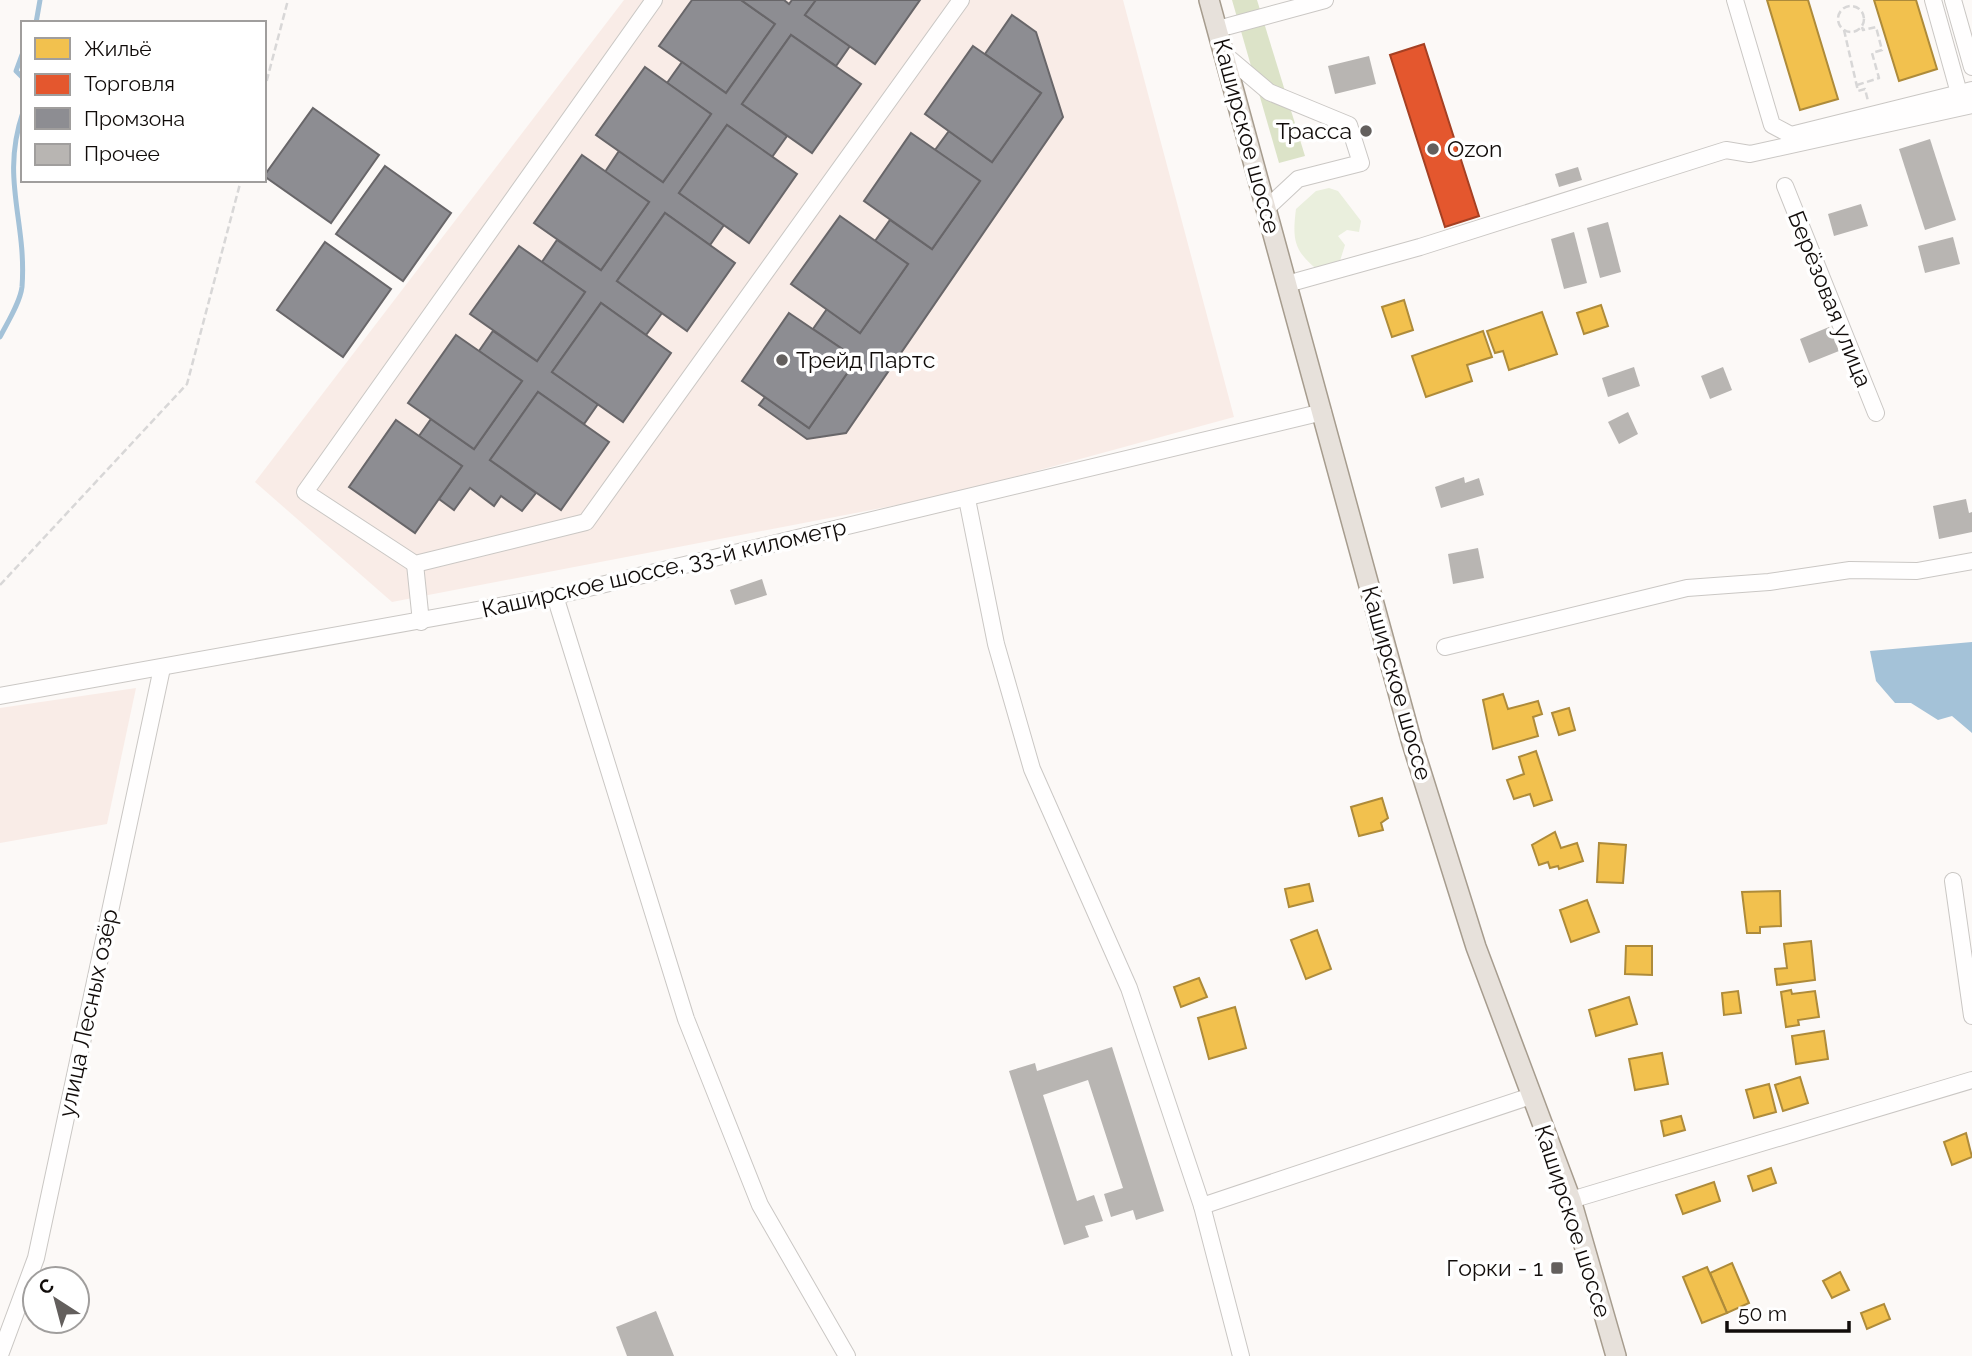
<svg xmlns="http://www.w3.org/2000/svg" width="1972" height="1356" font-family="Raleway,sans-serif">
  <rect width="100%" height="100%" fill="#fcf9f7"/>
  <g fill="#f9ece7">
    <polygon points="624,0 1123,0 1234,417 944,496 392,602 255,482"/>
    <polygon points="136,688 107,824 0,843 0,708"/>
  </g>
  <path fill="#eaefdd" d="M 1329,188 L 1338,191 L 1361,221 L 1359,232 L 1347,230 L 1338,236 L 1345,245 L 1339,264 L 1320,272 C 1294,251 1292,241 1296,209 L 1316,191 Z"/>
  <polygon fill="#dce3c8" points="1232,0 1257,0 1305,156 1279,163"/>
  <polygon fill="#a4c2d8" points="1972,642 1972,733 1952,716 1938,720 1911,703 1895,703 1876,681 1870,651"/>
  <g fill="#f2c14e" stroke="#ae8b3a" stroke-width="2">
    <polygon points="1767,0 1808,0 1838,99 1800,110"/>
    <polygon points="1874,0 1916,0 1937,69 1899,81"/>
    <polygon points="1404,300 1413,330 1392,337 1382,307"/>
    <polygon points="1601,305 1608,326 1584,334 1577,313"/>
    <polygon points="1542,312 1557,354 1509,370 1503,351 1495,353 1487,331"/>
    <polygon points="1483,331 1492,357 1467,365 1472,381 1426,397 1412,356"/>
    <polygon points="1503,694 1508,709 1538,701 1542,714 1533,717 1538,736 1493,749 1483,700"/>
    <polygon points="1569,708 1575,730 1559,735 1552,713"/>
    <polygon points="1536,751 1552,800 1534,806 1530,794 1514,799 1507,780 1524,774 1519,757"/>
    <polygon points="1382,798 1388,818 1381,823 1383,830 1359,836 1351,807"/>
    <polygon points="1555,832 1561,848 1577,843 1583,861 1559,869 1558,866 1550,868 1548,862 1539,865 1532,845"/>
    <polygon points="1599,843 1626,845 1623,883 1597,882"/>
    <polygon points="1309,884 1313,901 1289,907 1285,889"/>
    <polygon points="1780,891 1781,926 1760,927 1760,933 1747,933 1742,892"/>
    <polygon points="1587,900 1599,932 1571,942 1560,910"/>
    <polygon points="1317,930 1331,969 1306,979 1291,940"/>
    <polygon points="1811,941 1815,980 1777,985 1775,969 1787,968 1784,944"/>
    <polygon points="1626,946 1652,946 1652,975 1625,974"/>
    <polygon points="1199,978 1207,997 1181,1007 1174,987"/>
    <polygon points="1791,990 1792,994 1815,991 1819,1017 1798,1020 1799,1025 1786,1027 1781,992"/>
    <polygon points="1738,991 1741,1013 1724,1015 1722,993"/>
    <polygon points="1629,997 1637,1024 1596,1036 1589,1010"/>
    <polygon points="1235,1007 1246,1048 1209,1059 1198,1018"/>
    <polygon points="1824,1031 1828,1059 1796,1064 1792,1036"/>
    <polygon points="1662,1053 1668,1084 1635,1090 1629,1059"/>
    <polygon points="1800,1077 1808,1103 1783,1111 1775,1085"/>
    <polygon points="1769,1084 1776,1112 1754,1118 1746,1090"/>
    <polygon points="1681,1116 1685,1130 1664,1136 1661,1121"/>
    <polygon points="1966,1133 1972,1157 1952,1165 1944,1142"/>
    <polygon points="1771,1168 1776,1183 1753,1191 1748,1176"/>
    <polygon points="1714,1182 1720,1201 1683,1214 1676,1195"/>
    <polygon points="1732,1263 1749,1303 1727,1313 1710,1273"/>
    <polygon points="1707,1267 1727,1313 1702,1323 1683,1277"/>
    <polygon points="1840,1272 1849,1290 1832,1298 1823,1281"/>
    <polygon points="1884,1304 1890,1319 1867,1329 1861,1313"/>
  </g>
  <polygon fill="#e4572e" stroke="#a54023" stroke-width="2" points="1424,44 1479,216 1445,227 1390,55"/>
  <g fill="#8d8d92" stroke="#686669" stroke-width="2">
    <polygon points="692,0 741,0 775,24 726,93 659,46"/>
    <polygon points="741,0 784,0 789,4 792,0 816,0 805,15 850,46 836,66 791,35 742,104 787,136 772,157 727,125 679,193 724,225 710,245 665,213 617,281 662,313 646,335 601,303 552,372 598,404 584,424 538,392 490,460 536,493 522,511 501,496 494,506 470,488 454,510 439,499 462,466 419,436 431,419 474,449 522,381 479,351 493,331 537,361 585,292 542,262 557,240 601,270 649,202 605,172 619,151 663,182 711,114 667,83 682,62 726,93 775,24"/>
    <polygon points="816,0 920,0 875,64 805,15"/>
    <polygon points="1012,15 1036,32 1063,117 846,433 807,439 759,405 765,397 809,428 857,359 813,329 827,309 860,333 908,264 875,241 890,220 932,249 980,181 935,150 949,131 992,162 1041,93 985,54"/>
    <polygon points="791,35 861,84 812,153 742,104"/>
    <polygon points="973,46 1041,93 992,162 925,114"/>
    <polygon points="645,67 711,114 663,182 596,135"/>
    <polygon points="313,108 379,155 331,223 264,176"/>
    <polygon points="727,125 797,174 749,243 679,193"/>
    <polygon points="911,133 980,181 932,249 864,201"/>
    <polygon points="582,155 649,202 601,270 534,223"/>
    <polygon points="385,166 451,213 403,281 336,234"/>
    <polygon points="665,213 735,263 687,331 617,281"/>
    <polygon points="840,216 908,264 860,333 791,284"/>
    <polygon points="325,242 391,289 343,357 277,310"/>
    <polygon points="519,246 585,292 537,361 470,314"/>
    <polygon points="601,303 671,353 623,422 552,372"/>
    <polygon points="789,313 857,359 809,428 742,381"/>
    <polygon points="456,335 522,381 474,449 408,403"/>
    <polygon points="538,392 609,442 561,510 490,460"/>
    <polygon points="396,420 462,466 415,533 349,487"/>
  </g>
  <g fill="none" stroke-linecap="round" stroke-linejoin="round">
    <g stroke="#a4c2d8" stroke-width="5">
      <polyline points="36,23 40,0"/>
      <polyline points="23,52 16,71 23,78"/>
      <path d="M 0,337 C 7,323 20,303 22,287 C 27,220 0,180 23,112"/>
    </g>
  </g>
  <g fill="#b8b5b2">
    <polygon points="1369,56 1376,84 1335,94 1328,66"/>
    <polygon points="1930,139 1956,220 1925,230 1899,149"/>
    <polygon points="1578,167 1582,180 1559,187 1555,174"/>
    <polygon points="1861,204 1868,226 1834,236 1828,214"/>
    <polygon points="1608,222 1621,272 1600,278 1587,228"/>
    <polygon points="1574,232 1587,283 1564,289 1551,239"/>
    <polygon points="1953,237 1960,264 1925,273 1918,246"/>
    <polygon points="1829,327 1839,351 1809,363 1800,339"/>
    <polygon points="1634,367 1640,386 1608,397 1602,378"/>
    <polygon points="1723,367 1732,390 1710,399 1701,376"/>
    <polygon points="1628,412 1638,434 1619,444 1608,422"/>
    <polygon points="1464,477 1465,483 1479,478 1484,495 1441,508 1435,487"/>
    <polygon points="1966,499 1969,513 1972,512 1972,532 1939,539 1933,506"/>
    <polygon points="1478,548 1484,578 1453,584 1448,554"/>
    <polygon points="762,579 767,595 735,605 730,590"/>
    <polygon points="1112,1047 1164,1211 1136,1220 1133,1210 1111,1217 1104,1194 1123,1188 1088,1080 1043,1095 1077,1201 1094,1195 1103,1221 1085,1226 1089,1237 1064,1245 1009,1071 1035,1063 1037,1071"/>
    <polygon points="656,1311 674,1356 627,1356 616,1327"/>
  </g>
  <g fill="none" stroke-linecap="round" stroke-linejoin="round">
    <defs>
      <g id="minor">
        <polyline points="654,0 305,492 415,564 586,522 961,0"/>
        <polyline points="1735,0 1772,125 1791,135 1972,90"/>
        <polyline points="1933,0 1959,93"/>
        <polyline points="1953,0 1972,67"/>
        <polyline points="1218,29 1325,0"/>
        <polyline points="1223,53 1269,92 1349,125 1361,163 1298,179 1267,208"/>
        <polyline points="1785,186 1876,413"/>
        <polyline points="1287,284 1420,247 1726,150 1750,154 1972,105"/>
        <polyline points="967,499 996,644 1032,769 1129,988 1202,1206 1241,1356"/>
        <polyline points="415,564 421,622"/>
        <polyline points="555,596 686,1019 760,1205 847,1356"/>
        <polyline points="1445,647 1687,588 1769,582 1850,570 1917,571 1972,561"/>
        <polyline points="0,696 555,596 1323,412"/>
        <polyline points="1953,881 1972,1016"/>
        <polyline points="1571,1200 1972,1080"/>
        <polyline points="1202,1206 1531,1096"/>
        <polyline points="0,1355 36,1258 162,668"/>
      </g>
      <polyline id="major" points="1209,0 1412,743 1476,947 1571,1200 1616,1356"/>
    </defs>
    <use href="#minor" stroke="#cac7c4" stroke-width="18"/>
    <use href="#major" stroke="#a69c8e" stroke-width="22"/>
    <g stroke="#d8d7d7" stroke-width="2.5" stroke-dasharray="7 3.5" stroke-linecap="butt">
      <circle cx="1851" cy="19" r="13"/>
      <polyline points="1844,30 1858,91 1865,89 1868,101"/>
      <polyline points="1857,85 1879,78 1872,53 1882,50 1876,27 1863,30 1862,27"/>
      <polyline points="264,91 288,0"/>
      <polyline points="0,585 187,384 241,180"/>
    </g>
    <use href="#minor" stroke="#fffefe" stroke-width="16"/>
    <use href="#major" stroke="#e7e1db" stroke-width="19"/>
  </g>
  <g fill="#635f5d" stroke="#fff" stroke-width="2.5">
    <circle cx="1366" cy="131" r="7"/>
    <circle cx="1433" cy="149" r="7"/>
    <circle cx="782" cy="360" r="7"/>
    <rect x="1550" y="1261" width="14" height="14" rx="3.5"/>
  </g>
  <g text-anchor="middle" stroke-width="7" stroke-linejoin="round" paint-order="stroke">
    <g font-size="23" fill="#110c0a" stroke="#fff" text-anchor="end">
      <text x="1352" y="139">Трасса</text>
      <text x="1447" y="157" text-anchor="start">Ozon</text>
      <text x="796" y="368" text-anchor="start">Трейд Партс</text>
      <text x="1543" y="1276">Горки - 1</text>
    </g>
    <g font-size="23" fill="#110c0a" stroke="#fff">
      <text transform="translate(1247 136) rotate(75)" y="8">Каширское шоссе</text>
      <text transform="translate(1830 299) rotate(68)" y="8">Берёзовая улица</text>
      <text transform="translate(664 568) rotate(-13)" y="8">Каширское шоссе, 33-й километр</text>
      <text transform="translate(1397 683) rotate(74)" y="8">Каширское шоссе</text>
      <text transform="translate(88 1013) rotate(-78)" y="8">улица Лесных озёр</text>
      <text transform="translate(1573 1221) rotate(72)" y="8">Каширское шоссе</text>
    </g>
  </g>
  <rect x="21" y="21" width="245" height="161" fill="#ffffff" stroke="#a09e9d" stroke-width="2"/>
  <rect x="35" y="38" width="35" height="21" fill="#f2c14e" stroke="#a09e9d" stroke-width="2"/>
  <text x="84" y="56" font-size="21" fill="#110c0a">Жильё</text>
  <rect x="35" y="74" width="35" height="21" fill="#e4572e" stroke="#a09e9d" stroke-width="2"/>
  <text x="84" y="91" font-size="21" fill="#110c0a">Торговля</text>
  <rect x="35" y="108" width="35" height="21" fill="#8d8d92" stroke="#a09e9d" stroke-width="2"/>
  <text x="84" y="126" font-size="21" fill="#110c0a">Промзона</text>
  <rect x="35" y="144" width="35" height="21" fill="#b8b5b2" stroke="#a09e9d" stroke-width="2"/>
  <text x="84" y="161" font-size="21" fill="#110c0a">Прочее</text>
  <g transform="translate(56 1300) rotate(324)"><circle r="33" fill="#ffffff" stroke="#a09e9d" stroke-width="2"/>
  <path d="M0-5L12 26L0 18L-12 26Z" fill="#635f5d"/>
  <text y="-10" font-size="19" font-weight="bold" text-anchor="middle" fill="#110c0a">С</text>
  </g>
  <path d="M1727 1321v10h122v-10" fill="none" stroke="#110c0a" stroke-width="3.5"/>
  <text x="1738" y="1321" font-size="21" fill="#110c0a" stroke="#ffffff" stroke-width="5" paint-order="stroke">50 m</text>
</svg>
